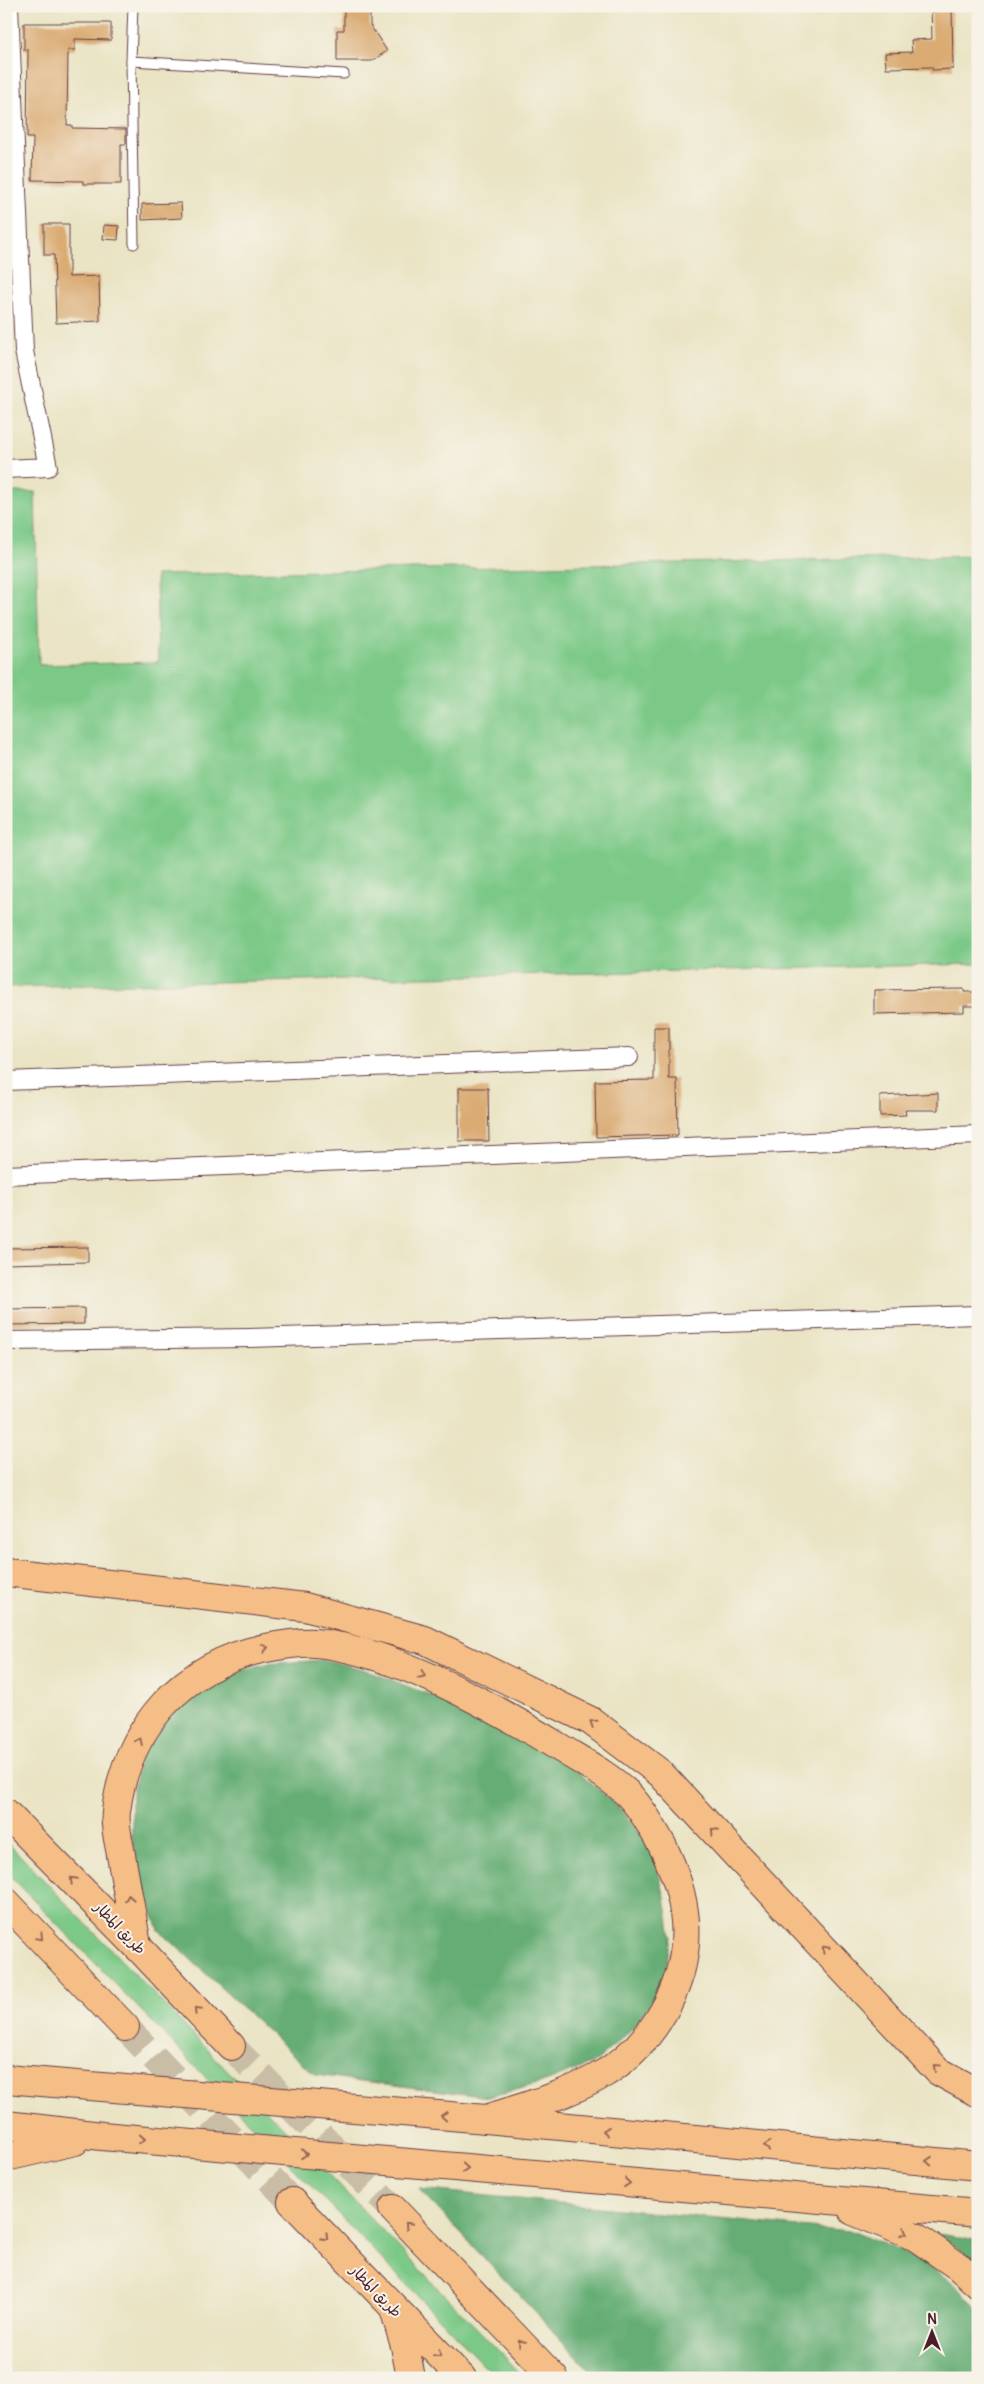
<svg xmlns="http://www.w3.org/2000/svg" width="984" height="2384" font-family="Pangolin,'Playpen Sans Arabic',sans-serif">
  <rect width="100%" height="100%" fill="#f7f3e8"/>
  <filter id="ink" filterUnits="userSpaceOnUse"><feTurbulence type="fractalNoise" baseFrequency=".02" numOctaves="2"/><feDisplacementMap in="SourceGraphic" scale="10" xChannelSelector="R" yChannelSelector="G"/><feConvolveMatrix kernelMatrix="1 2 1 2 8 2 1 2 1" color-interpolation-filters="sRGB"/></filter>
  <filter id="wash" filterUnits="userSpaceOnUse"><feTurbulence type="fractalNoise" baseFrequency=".0096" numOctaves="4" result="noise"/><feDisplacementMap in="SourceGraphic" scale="20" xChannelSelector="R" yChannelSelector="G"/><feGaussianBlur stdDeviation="1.12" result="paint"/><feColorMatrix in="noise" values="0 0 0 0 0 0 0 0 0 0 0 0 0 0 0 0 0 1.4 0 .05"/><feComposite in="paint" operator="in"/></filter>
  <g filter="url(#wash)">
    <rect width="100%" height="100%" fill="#eae4c5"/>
    <g fill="#7cc987" stroke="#637459">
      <polygon points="6,492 35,492 39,665 158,662 156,575 978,556 978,964 6,987"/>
      <polygon points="6,1841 525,2378 497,2378 6,1871"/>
    </g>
    <g fill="#65ad74" stroke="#586650">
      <polygon points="324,1660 363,1669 435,1697 509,1730 566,1762 618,1806 652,1847 665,1897 671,1937 664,1980 653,2000 627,2034 595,2062 548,2081 489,2097 315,2075 159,1930 142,1883 132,1837 132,1795 140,1759 158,1729 185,1702 218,1677 265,1664"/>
      <path d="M 419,2189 L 859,2233 C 903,2253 951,2268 978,2312 L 978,2378 L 597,2378 Z"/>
      <polygon points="938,2234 978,2240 978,2263"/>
    </g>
    <g id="blocks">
      <g fill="#daab73">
        <polygon points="344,6 370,6 370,25 387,51 372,61 337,61 337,30 344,30"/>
        <polygon points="931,6 952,6 953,69 932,70 932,67 886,68 885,53 912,52 911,40 932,39"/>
        <polygon points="24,23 111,23 111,40 75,39 75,50 68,50 67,125 72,125 72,128 126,129 126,144 121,144 121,184 83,184 83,181 32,180 33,138 27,138 28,50 24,50"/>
        <polygon points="181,203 182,218 142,220 142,204"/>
        <polygon points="44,224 69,224 69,277 99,276 100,321 56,323 54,255 44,255"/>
        <polygon points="104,225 119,226 118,240 103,239"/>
        <polygon points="964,989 964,992 978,992 978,1006 964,1006 964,1012 874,1014 874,990"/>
        <polygon points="654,1027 669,1027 669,1079 677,1079 678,1135 596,1137 595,1081 654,1080"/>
        <polygon points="459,1088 488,1088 489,1141 459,1141"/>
        <polygon points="938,1093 938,1110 905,1110 906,1115 880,1116 880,1096"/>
        <polygon points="88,1247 88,1262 6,1264 6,1248"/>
        <polygon points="84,1308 84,1324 6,1325 6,1309"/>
      </g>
    </g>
  </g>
  <g filter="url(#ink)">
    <use href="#blocks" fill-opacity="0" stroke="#623d42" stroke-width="1"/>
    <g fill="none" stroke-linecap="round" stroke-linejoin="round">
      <g stroke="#cabda6" stroke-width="28" stroke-dasharray="28 14" stroke-linecap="butt">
        <polyline points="125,2027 292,2202"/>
        <polyline points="231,2046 393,2209"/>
      </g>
      <defs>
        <g id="lane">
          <polyline points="133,6 131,61 134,244"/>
          <polyline points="131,61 344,74"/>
        </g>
        <g id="street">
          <polyline points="6,469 48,467 24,351 9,6"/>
          <polyline points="6,1081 629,1057"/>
          <polyline points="6,1175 978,1135"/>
          <polyline points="6,1341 250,1338 978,1315"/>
        </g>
        <g id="highway">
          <polyline points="6,1572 305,1607 425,1640 591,1721 660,1773 938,2071 978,2093"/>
          <polyline points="6,1813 137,1946 231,2046"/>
          <polyline points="6,1902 125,2027"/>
          <path d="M 137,1946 C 132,1915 126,1885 121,1855 C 119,1842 114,1826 116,1812 C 126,1728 183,1664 266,1648 C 282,1645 300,1642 315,1643 C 393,1650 496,1708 562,1749 C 585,1763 609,1776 628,1794 C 642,1809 652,1827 662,1845 C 674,1869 683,1895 685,1921 C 690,1984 651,2049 596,2078 C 561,2097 523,2107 486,2119"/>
          <polyline points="6,2079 486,2119 978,2166"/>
          <polyline points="6,2125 102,2136 978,2213"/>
          <polyline points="6,2157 75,2141"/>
          <polyline points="292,2202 462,2378"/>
          <polyline points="393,2209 554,2378"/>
          <polyline points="853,2211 916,2237 959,2267 978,2284"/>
          <polyline points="395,2312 405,2346 411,2378"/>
        </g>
      </defs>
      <use href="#lane" stroke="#623d42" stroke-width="11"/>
      <use href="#street" stroke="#623d42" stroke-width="20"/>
      <use href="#highway" stroke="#623d42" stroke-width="30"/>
      <use href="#lane" stroke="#fff" stroke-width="9"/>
      <use href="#street" stroke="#fff" stroke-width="18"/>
      <use href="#highway" stroke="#f6be87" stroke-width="28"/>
    </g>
    <defs><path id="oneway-chevron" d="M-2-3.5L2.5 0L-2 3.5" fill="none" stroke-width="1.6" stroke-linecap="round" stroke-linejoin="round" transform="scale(1.25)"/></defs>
    <g stroke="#976754">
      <use href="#oneway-chevron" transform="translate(265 1648) rotate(-11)"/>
      <use href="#oneway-chevron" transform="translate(422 1675) rotate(25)"/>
      <use href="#oneway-chevron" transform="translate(593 1723) rotate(-147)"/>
      <use href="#oneway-chevron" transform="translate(139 1741) rotate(-64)"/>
      <use href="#oneway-chevron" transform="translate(714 1831) rotate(-133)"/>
      <use href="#oneway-chevron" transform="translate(73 1880) rotate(-135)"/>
      <use href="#oneway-chevron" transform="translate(129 1898) rotate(-100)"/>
      <use href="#oneway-chevron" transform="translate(40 1937) rotate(46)"/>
      <use href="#oneway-chevron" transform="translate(825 1949) rotate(-133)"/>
      <use href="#oneway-chevron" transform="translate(197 2010) rotate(-133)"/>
      <use href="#oneway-chevron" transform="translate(936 2067) rotate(-138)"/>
      <use href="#oneway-chevron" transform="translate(444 2116) rotate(-175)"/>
      <use href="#oneway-chevron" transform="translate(606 2131) rotate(-175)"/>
      <use href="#oneway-chevron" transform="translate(142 2139) rotate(5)"/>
      <use href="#oneway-chevron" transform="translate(767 2146) rotate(-175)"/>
      <use href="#oneway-chevron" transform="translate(304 2154) rotate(5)"/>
      <use href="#oneway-chevron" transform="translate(929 2161) rotate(-175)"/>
      <use href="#oneway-chevron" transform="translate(465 2168) rotate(5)"/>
      <use href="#oneway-chevron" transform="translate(627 2183) rotate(5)"/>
      <use href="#oneway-chevron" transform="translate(408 2225) rotate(-134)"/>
      <use href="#oneway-chevron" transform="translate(904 2232) rotate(22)"/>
      <use href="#oneway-chevron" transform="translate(325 2237) rotate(46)"/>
      <use href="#oneway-chevron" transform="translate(521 2343) rotate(-134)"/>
      <use href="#oneway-chevron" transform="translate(438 2354) rotate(45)"/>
    </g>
  </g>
  <g text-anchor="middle" stroke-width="4" stroke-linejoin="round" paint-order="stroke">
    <g font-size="15" fill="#4a1f2b" stroke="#f7f3e8">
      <text transform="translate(120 1928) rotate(46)" y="5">طريق المطار</text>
      <text transform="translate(376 2291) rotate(46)" y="5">طريق المطار</text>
    </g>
  </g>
  <rect width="984" height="2384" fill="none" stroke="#f7f3e8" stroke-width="25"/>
  <g transform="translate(932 2332)" stroke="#f7f3e8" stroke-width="4" paint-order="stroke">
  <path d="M0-4L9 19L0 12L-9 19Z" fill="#4a1f2b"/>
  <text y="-8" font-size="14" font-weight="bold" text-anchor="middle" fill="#4a1f2b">N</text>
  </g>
</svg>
